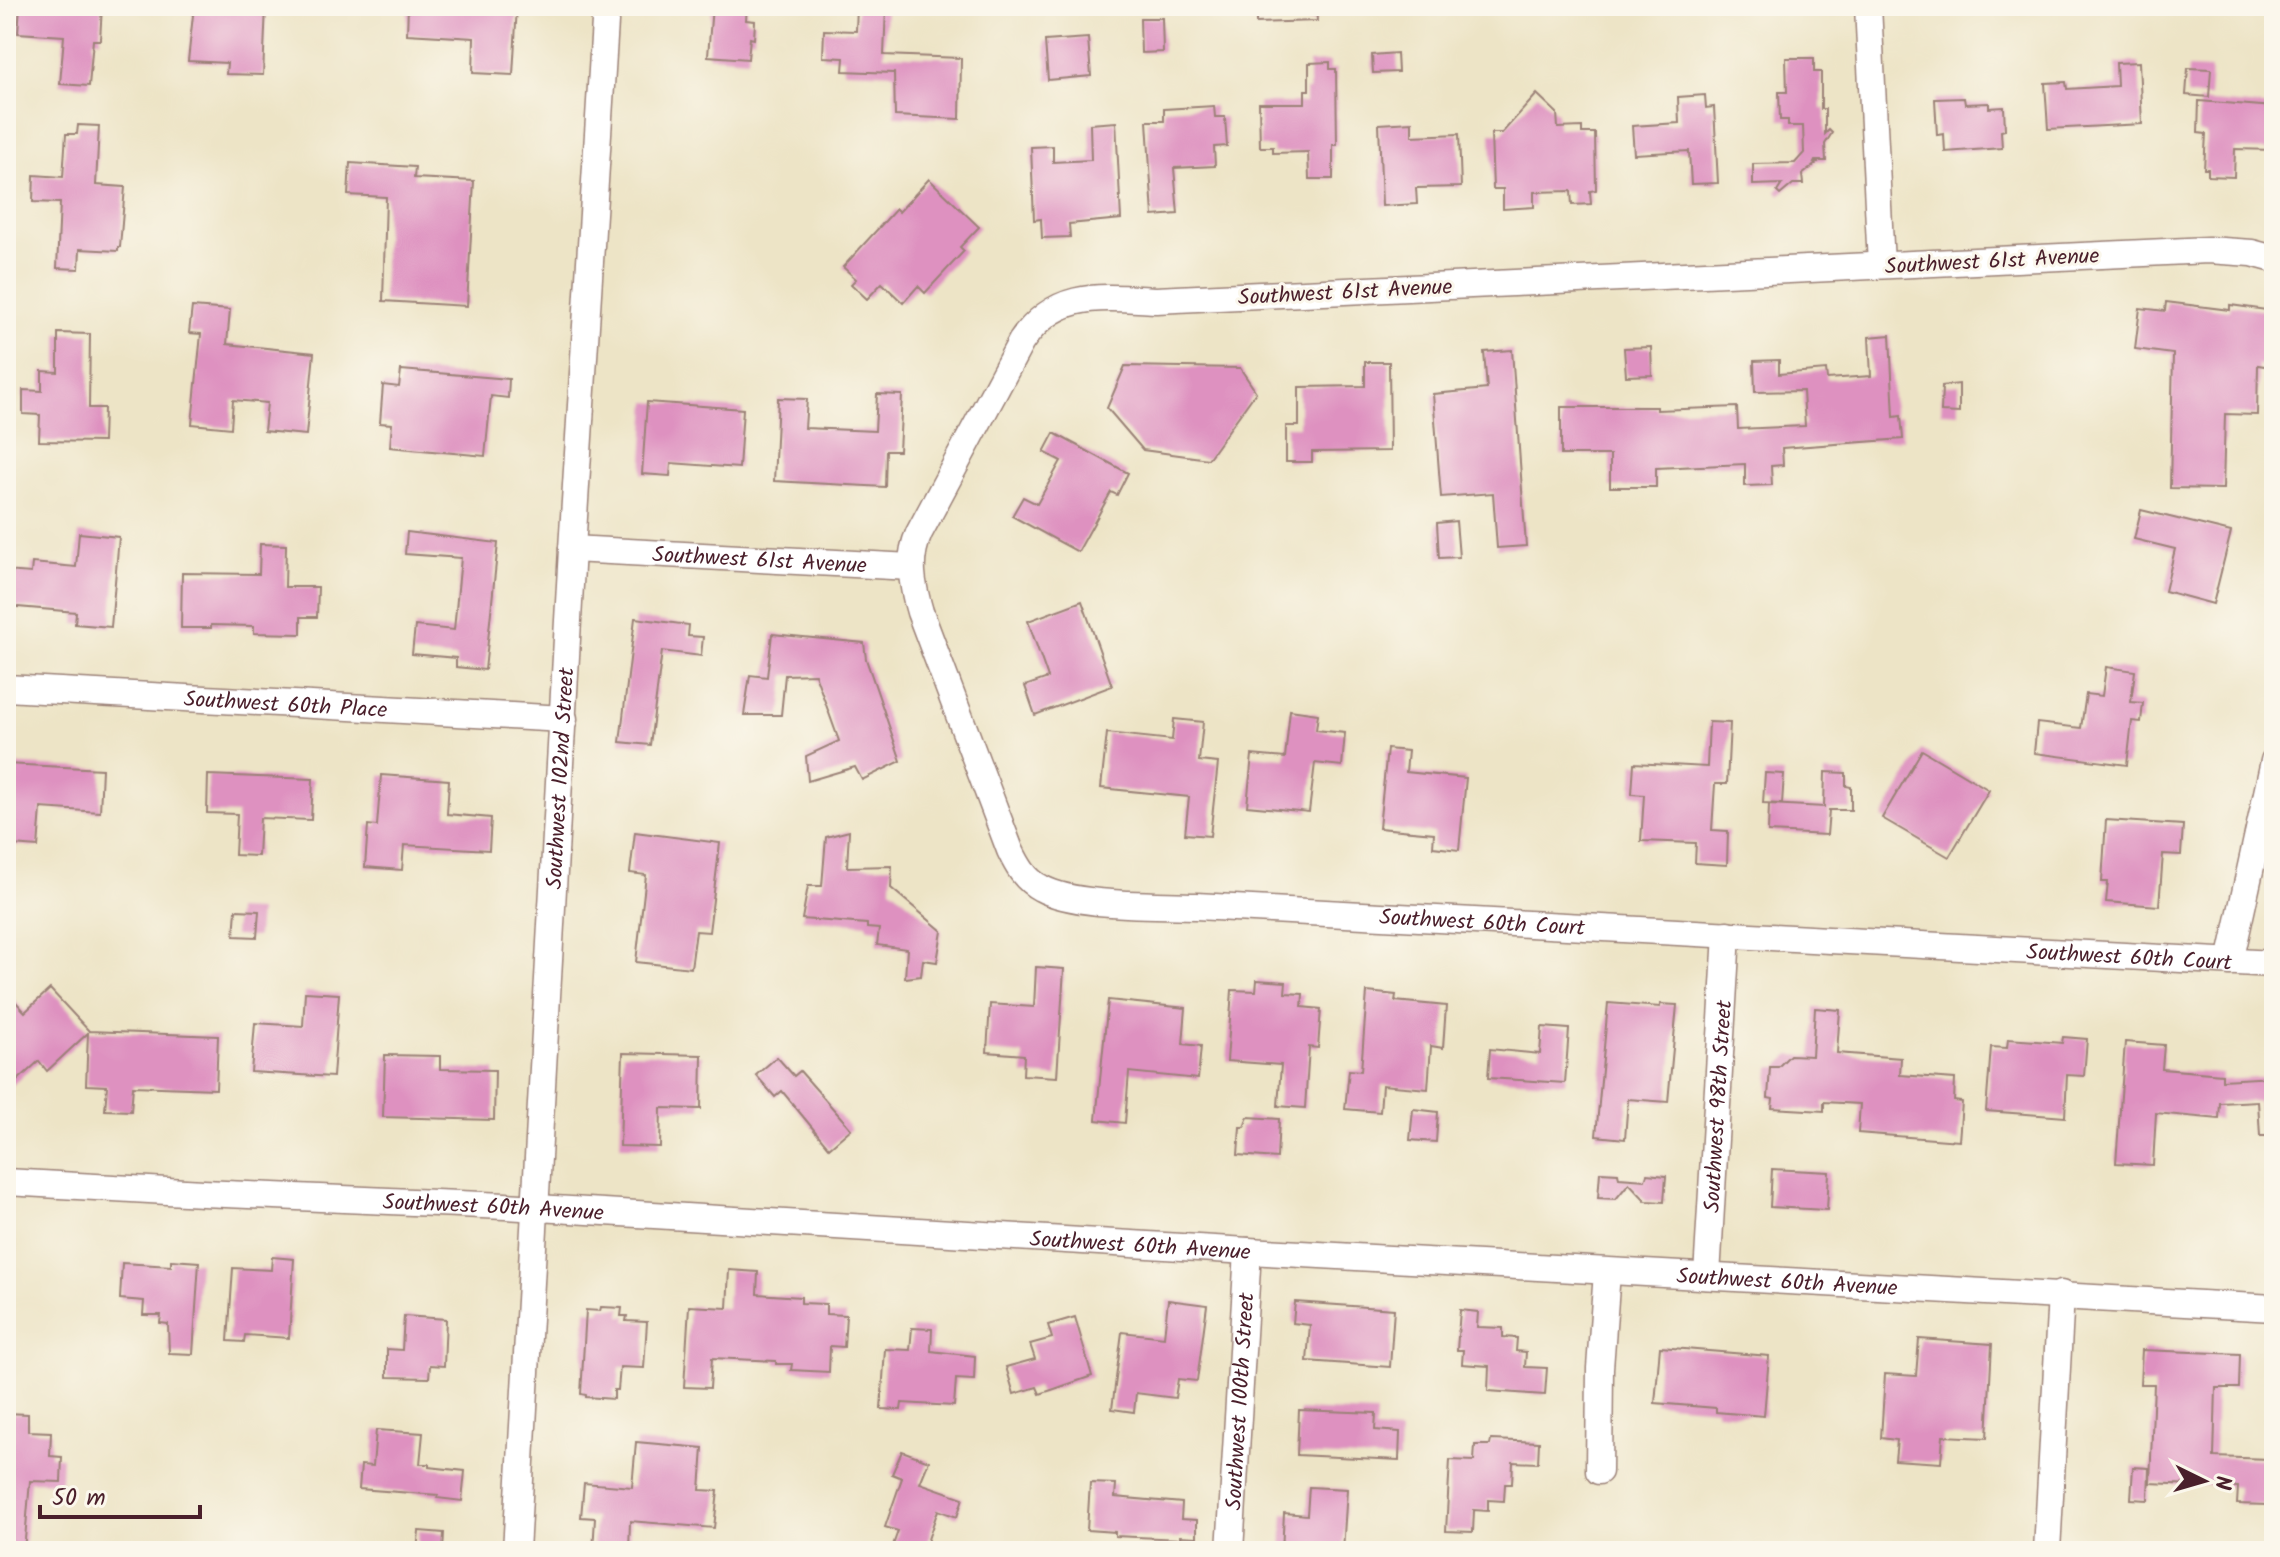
<svg xmlns="http://www.w3.org/2000/svg" width="2280" height="1557" font-family="Kalam,sans-serif">
  <rect width="100%" height="100%" fill="#fbf7ec"/>
  <filter id="ink" filterUnits="userSpaceOnUse"><feTurbulence type="fractalNoise" baseFrequency=".0125" numOctaves="2"/><feDisplacementMap in="SourceGraphic" scale="16" xChannelSelector="R" yChannelSelector="G"/><feConvolveMatrix kernelMatrix="1 2 1 2 8 2 1 2 1" color-interpolation-filters="sRGB"/></filter>
  <filter id="wash" filterUnits="userSpaceOnUse"><feTurbulence type="fractalNoise" baseFrequency=".006" numOctaves="4" result="noise"/><feDisplacementMap in="SourceGraphic" scale="32" xChannelSelector="R" yChannelSelector="G"/><feGaussianBlur stdDeviation="1.8" result="paint"/><feColorMatrix in="noise" values="0 0 0 0 0 0 0 0 0 0 0 0 0 0 0 0 0 1.4 0 .05"/><feComposite in="paint" operator="in"/></filter>
  <g filter="url(#wash)">
    <rect width="100%" height="100%" fill="#ede4c6"/>
    <g id="blocks">
      <g fill="#de91c0">
        <polygon points="20,6 102,6 100,40 93,40 89,86 60,84 64,36 18,33"/>
        <polygon points="194,6 266,6 263,75 226,74 227,63 188,61"/>
        <polygon points="408,6 517,6 513,75 473,73 474,38 407,34"/>
        <polygon points="712,6 747,6 746,20 755,21 754,39 750,38 748,59 708,56"/>
        <polygon points="857,6 886,7 884,55 961,58 960,119 895,116 894,73 843,71 844,58 823,57 824,30 856,31"/>
        <polygon points="1256,6 1316,6 1317,21 1256,23"/>
        <polygon points="1140,18 1162,18 1163,52 1141,53"/>
        <polygon points="1088,38 1091,76 1048,80 1045,41"/>
        <polygon points="1397,53 1398,72 1373,73 1372,55"/>
        <polygon points="1786,58 1814,58 1814,72 1821,72 1821,109 1825,109 1825,134 1829,130 1832,133 1825,144 1826,161 1815,161 1814,163 1817,163 1802,175 1803,184 1793,184 1780,195 1777,192 1782,184 1753,185 1753,164 1795,163 1804,153 1803,126 1788,126 1788,120 1780,120 1779,92 1787,92"/>
        <polygon points="1330,62 1330,69 1336,69 1337,145 1333,145 1333,179 1309,179 1308,152 1273,153 1273,147 1260,147 1259,103 1305,103 1305,90 1309,90 1309,63"/>
        <polygon points="2139,62 2142,124 2048,129 2045,83 2066,82 2067,89 2117,86 2116,63"/>
        <polygon points="2188,68 2211,69 2209,97 2186,95"/>
        <polygon points="1537,94 1557,113 1558,128 1582,127 1582,133 1595,133 1596,190 1590,191 1591,204 1572,205 1571,191 1534,192 1534,207 1503,209 1503,189 1493,189 1491,133 1502,133"/>
        <polygon points="1705,95 1706,108 1714,107 1718,183 1691,184 1689,151 1634,154 1632,126 1679,123 1678,97"/>
        <polygon points="1964,98 1965,104 1989,103 1989,108 2004,107 2005,130 2001,131 2002,148 1945,152 1944,134 1937,135 1935,99"/>
        <polygon points="2199,101 2274,107 2274,150 2235,149 2234,177 2208,176 2208,169 2204,169 2206,134 2198,133"/>
        <polygon points="1214,106 1215,117 1225,117 1227,146 1214,147 1215,166 1174,168 1178,214 1153,216 1147,121 1164,121 1164,109"/>
        <polygon points="1116,122 1121,219 1069,224 1070,237 1042,238 1041,219 1034,220 1031,147 1053,146 1053,162 1091,160 1090,124"/>
        <polygon points="1412,122 1412,136 1459,134 1461,187 1416,188 1417,204 1382,206 1379,124"/>
        <polygon points="78,125 99,126 96,185 125,187 120,247 118,247 118,251 80,249 79,269 57,268 60,203 33,202 34,175 63,177 66,134 77,134"/>
        <polygon points="350,163 415,167 414,178 474,181 467,306 383,301 386,197 348,195"/>
        <polygon points="929,179 979,227 960,247 964,251 925,293 918,286 903,303 882,283 867,299 851,284 856,279 843,267 896,209 899,212"/>
        <polygon points="2166,302 2230,310 2230,305 2274,311 2271,367 2258,365 2257,415 2225,414 2223,489 2170,488 2173,354 2135,349 2140,308 2165,311"/>
        <polygon points="192,307 230,310 227,344 314,353 306,435 264,431 267,403 233,400 231,428 192,424 201,334 189,333"/>
        <polygon points="58,333 90,334 89,408 104,408 103,442 39,441 40,415 23,414 23,390 42,391 42,371 58,372"/>
        <polygon points="1890,335 1894,417 1901,416 1903,439 1782,448 1783,465 1771,466 1772,485 1745,486 1745,464 1656,468 1656,487 1610,487 1610,455 1561,455 1561,407 1657,407 1657,410 1737,407 1738,429 1805,426 1803,391 1755,392 1754,361 1779,360 1779,374 1826,370 1827,379 1871,376 1869,337"/>
        <polygon points="1651,347 1652,375 1626,376 1624,348"/>
        <polygon points="1512,350 1526,546 1497,548 1493,493 1441,497 1433,394 1487,389 1484,352"/>
        <polygon points="1365,362 1389,362 1390,451 1312,452 1312,462 1286,462 1286,426 1299,426 1299,387 1365,386"/>
        <polygon points="1125,366 1240,368 1256,392 1208,459 1143,450 1107,408"/>
        <polygon points="401,370 509,379 508,398 491,396 485,456 390,447 392,424 380,423 383,385 399,387"/>
        <polygon points="1959,384 1959,413 1941,412 1942,386"/>
        <polygon points="877,394 902,395 899,451 886,451 885,487 774,481 778,398 807,399 805,428 875,431"/>
        <polygon points="647,402 743,409 739,468 671,463 670,476 642,474"/>
        <polygon points="1054,433 1128,473 1117,495 1111,492 1078,552 1012,516 1023,497 1037,504 1061,461 1044,452"/>
        <polygon points="2141,510 2231,532 2213,604 2165,591 2175,549 2134,539"/>
        <polygon points="1456,521 1459,557 1439,558 1437,523"/>
        <polygon points="407,532 498,543 485,670 456,667 456,658 412,654 415,626 454,630 461,558 405,554"/>
        <polygon points="79,533 119,537 111,627 75,624 76,612 6,606 6,571 31,573 32,563 76,567"/>
        <polygon points="260,544 286,545 285,587 318,587 317,617 301,617 301,634 254,633 254,626 211,625 211,628 181,628 182,573 259,574"/>
        <polygon points="1082,601 1112,686 1035,715 1025,686 1048,678 1028,621"/>
        <polygon points="635,618 689,625 688,636 703,637 701,656 662,651 650,745 620,742"/>
        <polygon points="772,634 864,643 866,659 901,761 862,780 855,767 808,781 806,756 839,741 815,674 785,675 781,715 744,715 750,675 767,677"/>
        <polygon points="2106,667 2135,671 2131,702 2143,703 2141,722 2132,721 2127,765 2034,753 2037,723 2081,728 2086,694 2102,696"/>
        <polygon points="1290,710 1318,714 1316,730 1345,733 1342,766 1315,763 1309,812 1247,806 1252,755 1285,758"/>
        <polygon points="1174,719 1203,722 1199,761 1218,763 1210,836 1185,834 1189,797 1101,788 1107,733 1172,740"/>
        <polygon points="1709,722 1730,723 1727,784 1715,784 1712,830 1728,831 1727,865 1695,863 1696,843 1641,841 1644,795 1632,794 1634,763 1707,767"/>
        <polygon points="1387,749 1408,751 1406,772 1466,778 1459,850 1433,847 1434,833 1379,828"/>
        <polygon points="1922,750 1989,790 1949,857 1882,818"/>
        <polygon points="6,764 102,769 100,812 41,808 38,847 13,845 14,834 6,834"/>
        <polygon points="1825,772 1846,773 1846,786 1851,787 1851,810 1829,810 1827,835 1768,832 1769,804 1824,807"/>
        <polygon points="1765,773 1784,774 1782,804 1763,803"/>
        <polygon points="208,775 313,779 311,820 260,818 258,856 235,855 237,814 207,813"/>
        <polygon points="381,775 449,780 447,814 491,818 489,850 404,845 402,870 365,867 368,825 377,826"/>
        <polygon points="2106,820 2183,825 2181,855 2163,854 2159,906 2106,902 2108,882 2102,882"/>
        <polygon points="849,831 847,867 892,866 891,888 942,931 937,962 923,960 921,976 905,978 907,949 877,945 879,929 867,928 867,924 802,919 808,886 822,886 826,837"/>
        <polygon points="635,832 720,843 709,932 696,931 691,968 636,962 646,875 630,873"/>
        <polygon points="236,910 259,911 257,937 234,936"/>
        <polygon points="1036,967 1064,969 1057,1077 1023,1075 1024,1055 987,1052 990,1004 1034,1007"/>
        <polygon points="1257,980 1286,982 1285,993 1303,994 1302,1007 1321,1009 1318,1048 1309,1047 1305,1108 1278,1106 1281,1065 1227,1061 1232,990 1256,991"/>
        <polygon points="50,989 89,1031 218,1036 216,1089 133,1086 131,1111 105,1110 107,1086 86,1085 88,1033 47,1071 39,1061 6,1091 6,991 25,1012"/>
        <polygon points="305,992 339,994 333,1077 251,1072 255,1023 303,1026"/>
        <polygon points="1367,992 1396,995 1395,1001 1446,1006 1443,1048 1431,1046 1428,1089 1382,1085 1380,1112 1345,1109 1349,1070 1361,1071"/>
        <polygon points="1108,1000 1186,1008 1183,1044 1201,1046 1198,1079 1129,1072 1125,1123 1096,1120"/>
        <polygon points="1608,1003 1660,1007 1660,1004 1677,1005 1668,1102 1628,1099 1625,1139 1596,1136"/>
        <polygon points="1815,1008 1840,1010 1837,1053 1901,1058 1900,1075 1955,1079 1954,1101 1962,1102 1959,1141 1858,1133 1860,1104 1824,1102 1824,1111 1772,1108 1773,1099 1768,1098 1770,1067 1778,1067 1790,1055 1812,1056"/>
        <polygon points="1542,1027 1569,1029 1565,1083 1488,1078 1490,1049 1540,1054"/>
        <polygon points="2063,1037 2087,1039 2084,1076 2067,1075 2065,1117 1986,1111 1991,1047 2007,1048 2008,1039 2062,1043"/>
        <polygon points="2125,1042 2164,1045 2162,1069 2222,1074 2222,1080 2274,1077 2274,1136 2260,1136 2258,1101 2220,1103 2219,1119 2156,1113 2153,1165 2116,1163"/>
        <polygon points="623,1053 702,1055 701,1109 661,1108 660,1147 620,1146"/>
        <polygon points="385,1055 440,1056 440,1069 495,1070 494,1120 383,1117"/>
        <polygon points="777,1057 794,1076 800,1071 851,1129 829,1148 782,1091 775,1097 756,1075"/>
        <polygon points="1413,1109 1438,1112 1436,1142 1410,1140"/>
        <polygon points="1248,1117 1279,1119 1277,1158 1238,1155 1240,1127 1244,1127"/>
        <polygon points="1772,1169 1829,1172 1827,1210 1770,1207"/>
        <polygon points="1600,1172 1618,1173 1619,1178 1645,1180 1647,1174 1666,1176 1664,1202 1646,1201 1629,1183 1616,1199 1598,1198"/>
        <polygon points="272,1257 294,1259 289,1338 245,1335 244,1342 228,1341 233,1268 271,1270"/>
        <polygon points="171,1260 199,1262 193,1354 169,1353 168,1324 160,1323 161,1315 143,1315 144,1301 120,1299 122,1263 171,1266"/>
        <polygon points="729,1270 758,1272 757,1294 801,1297 801,1303 826,1304 826,1314 846,1315 844,1347 830,1346 829,1372 791,1370 792,1364 776,1364 776,1361 712,1358 710,1388 684,1387 689,1306 727,1308"/>
        <polygon points="1168,1300 1207,1305 1197,1381 1178,1379 1175,1398 1136,1393 1134,1412 1112,1409 1122,1332 1164,1337"/>
        <polygon points="1295,1302 1394,1309 1390,1367 1307,1361 1310,1325 1293,1323"/>
        <polygon points="601,1307 622,1308 621,1316 627,1316 626,1321 647,1322 644,1368 620,1367 618,1390 614,1390 614,1399 586,1397 586,1395 581,1394 586,1310 600,1311"/>
        <polygon points="1460,1310 1478,1312 1477,1327 1503,1328 1503,1337 1517,1338 1516,1351 1526,1352 1525,1367 1547,1368 1545,1395 1488,1391 1489,1366 1462,1364 1463,1350 1457,1350"/>
        <polygon points="404,1316 446,1319 444,1366 430,1365 429,1378 387,1377 387,1349 402,1350"/>
        <polygon points="1075,1317 1092,1376 1040,1394 1037,1387 1014,1394 1006,1367 1035,1359 1030,1344 1052,1338 1048,1325"/>
        <polygon points="912,1328 932,1329 931,1351 975,1356 974,1380 956,1379 954,1406 902,1403 901,1410 881,1409 885,1349 910,1350"/>
        <polygon points="1919,1339 1992,1344 1987,1438 1943,1436 1941,1463 1895,1460 1897,1440 1881,1438 1885,1374 1916,1376"/>
        <polygon points="1660,1347 1769,1356 1764,1416 1716,1412 1716,1408 1655,1403"/>
        <polygon points="2142,1350 2240,1354 2239,1388 2216,1388 2214,1457 2269,1459 2267,1505 2237,1504 2238,1487 2150,1483 2154,1384 2140,1384"/>
        <polygon points="1299,1410 1376,1413 1375,1430 1400,1432 1399,1460 1297,1455"/>
        <polygon points="6,1413 28,1414 28,1431 51,1432 50,1456 62,1457 61,1482 30,1481 24,1551 6,1551"/>
        <polygon points="376,1430 423,1433 420,1464 429,1464 429,1467 465,1471 462,1501 437,1498 438,1495 359,1489 361,1465 373,1466"/>
        <polygon points="1491,1440 1539,1442 1538,1463 1513,1462 1512,1484 1505,1484 1504,1501 1488,1500 1488,1511 1474,1510 1473,1532 1446,1531 1450,1460 1474,1461 1475,1445 1490,1445"/>
        <polygon points="636,1442 703,1448 700,1490 718,1491 714,1528 630,1521 629,1551 593,1551 595,1518 581,1517 584,1483 632,1487"/>
        <polygon points="902,1451 929,1461 920,1483 963,1498 957,1517 938,1510 924,1551 891,1551 898,1531 885,1527 902,1478 892,1474"/>
        <polygon points="2133,1467 2149,1468 2148,1500 2131,1499"/>
        <polygon points="1090,1483 1116,1484 1115,1497 1182,1503 1181,1519 1197,1520 1197,1537 1180,1536 1180,1539 1115,1536 1115,1532 1087,1530"/>
        <polygon points="1309,1487 1347,1489 1343,1551 1282,1551 1284,1513 1307,1515"/>
        <polygon points="419,1531 444,1533 443,1551 417,1551"/>
      </g>
    </g>
  </g>
  <g filter="url(#ink)">
    <use href="#blocks" fill-opacity="0" stroke="#9c8278" stroke-width="2"/>
    <g fill="none" stroke-linecap="round" stroke-linejoin="round">
      <defs>
        <g id="minor">
          <polyline points="1868,6 1881,265"/>
          <path id="s1" d="M 2274,259 L 2252,253 L 2208,250 L 1156,300 C 1100,297 1056,290 1021,342 L 919,533 C 907,560 912,585 920,612 L 1010,850 C 1017,865 1025,880 1041,888 C 1075,907 1155,904 1196,906 L 2274,964"/>
          <path id="s2" d="M 572,549 L 911,567"/>
          <path id="s3" d="M 6,688 L 564,719"/>
          <polyline points="2230,962 2274,761"/>
          <path id="s4" d="M 6,1182 L 203,1193 L 505,1206 L 1248,1251 L 2274,1308"/>
          <path id="s5" d="M 1707,1276 L 1727,934"/>
          <polyline points="1599,1471 1600,1368 1607,1272"/>
          <path id="s6" d="M 516,1551 L 572,549 L 606,6"/>
          <path id="s7" d="M 1230,1551 L 1248,1251"/>
          <polyline points="2047,1551 2061,1294"/>
        </g>
      </defs>
      <use href="#minor" stroke="#9c8278" stroke-width="29"/>
      <use href="#minor" stroke="#fff" stroke-width="26"/>
    </g>
  </g>
  <g text-anchor="middle" stroke-width="6" stroke-linejoin="round" paint-order="stroke">
    <g font-size="22" fill="#4a1f2b" stroke="#fbf7ec">
      <text transform="translate(1992 260) rotate(-3)" y="8">Southwest 61st Avenue</text>
      <text transform="translate(1345 291) rotate(-3)" y="8">Southwest 61st Avenue</text>
      <text dy="8" stroke="none"><textPath href="#s2" startOffset="188">Southwest 61st Avenue</textPath></text>
      <text dy="8" stroke="none"><textPath href="#s3" startOffset="280">Southwest 60th Place</textPath></text>
      <text dy="8" stroke="none"><textPath href="#s6" startOffset="774">Southwest 102nd Street</textPath></text>
      <text dy="8" stroke="none"><textPath href="#s1" startOffset="2316">Southwest 60th Court</textPath></text>
      <text dy="8" stroke="none"><textPath href="#s1" startOffset="2964">Southwest 60th Court</textPath></text>
      <text dy="8" stroke="none"><textPath href="#s5" startOffset="170">Southwest 98th Street</textPath></text>
      <text dy="8" stroke="none"><textPath href="#s4" startOffset="488">Southwest 60th Avenue</textPath></text>
      <text dy="8" stroke="none"><textPath href="#s4" startOffset="1136">Southwest 60th Avenue</textPath></text>
      <text dy="8" stroke="none"><textPath href="#s4" startOffset="1784">Southwest 60th Avenue</textPath></text>
      <text dy="8" stroke="none"><textPath href="#s7" startOffset="150">Southwest 100th Street</textPath></text>
    </g>
  </g>
  <rect width="2280" height="1557" fill="none" stroke="#fbf7ec" stroke-width="32"/>
  <g transform="translate(2204 1481) rotate(95)" stroke="#fbf7ec" stroke-width="6" paint-order="stroke">
  <path d="M0-6L14 30L0 20L-14 30Z" fill="#4a1f2b"/>
  <text y="-12" font-size="22" font-weight="bold" text-anchor="middle" fill="#4a1f2b">N</text>
  </g>
  <path d="M40 1505v12h160v-12" fill="none" stroke="#4a1f2b" stroke-width="4"/>
  <text x="52" y="1505" font-size="24" fill="#4a1f2b" stroke="#fbf7ec" stroke-width="6" paint-order="stroke">50 m</text>
</svg>
